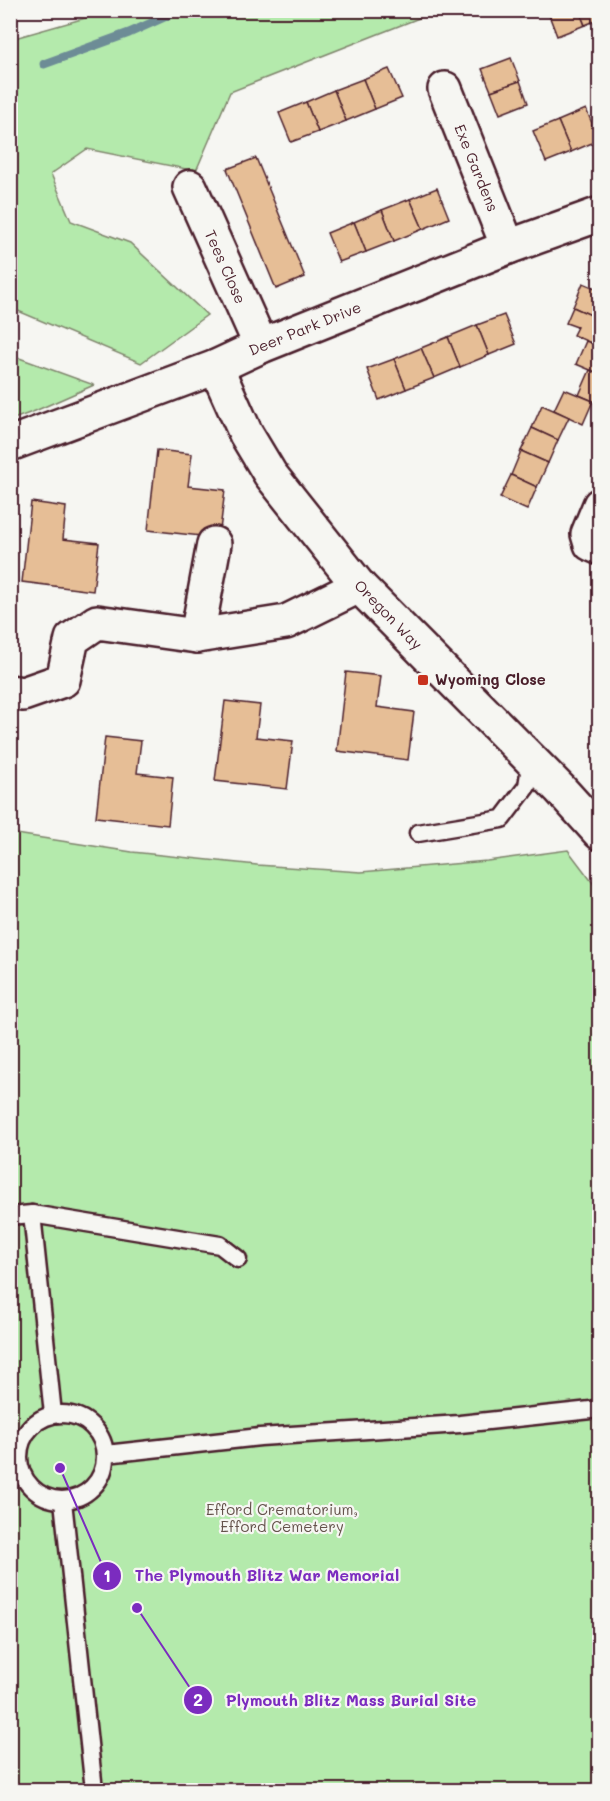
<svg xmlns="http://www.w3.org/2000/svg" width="610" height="1801" font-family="Mali,sans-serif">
  <rect width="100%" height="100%" fill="#f6f6f2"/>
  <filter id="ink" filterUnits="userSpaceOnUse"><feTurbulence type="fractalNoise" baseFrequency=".0167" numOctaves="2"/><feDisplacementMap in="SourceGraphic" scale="12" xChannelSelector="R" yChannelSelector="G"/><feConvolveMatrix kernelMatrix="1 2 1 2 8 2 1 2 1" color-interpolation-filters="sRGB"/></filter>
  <g filter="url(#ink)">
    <g fill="#b4eaac" stroke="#7f846c" stroke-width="1.5">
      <polygon points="110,11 437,11 230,92 196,171 87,149 51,174 71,221 130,243 207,315 141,363 11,308 11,39"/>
      <polygon points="11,355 94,385 35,411 11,420"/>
      <polygon points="10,833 132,852 257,865 361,872 487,861 568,850 599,891 599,1789 589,1790 11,1790"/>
    </g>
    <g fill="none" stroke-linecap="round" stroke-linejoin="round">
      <polyline stroke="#6d8c96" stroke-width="9" points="44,64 129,33 180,10"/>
    </g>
    <g fill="#e6be96" stroke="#4a1f2b" stroke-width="1.5">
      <polygon points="547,10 579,10 585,25 557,36"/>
      <polygon points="579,10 600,10 600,19 585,25"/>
      <polygon points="511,58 520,81 491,91 482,69"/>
      <polygon points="389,69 402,98 375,109 363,79"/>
      <polygon points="363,79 375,109 346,121 334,90"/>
      <polygon points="520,81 528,103 500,114 491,91"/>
      <polygon points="334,90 346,121 318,132 306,102"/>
      <polygon points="306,102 318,132 291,142 279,113"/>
      <polygon points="586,109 599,140 571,152 558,121"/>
      <polygon points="558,121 571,152 546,162 533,131"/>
      <polygon points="600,122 600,141 592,125"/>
      <polygon points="256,158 305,277 276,289 227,169"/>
      <polygon points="437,188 449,218 423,229 410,199"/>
      <polygon points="410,199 423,229 394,241 382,210"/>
      <polygon points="382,210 394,241 366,252 354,222"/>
      <polygon points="354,222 366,252 339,262 327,233"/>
      <polygon points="583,283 600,290 599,319 573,307"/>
      <polygon points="573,307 600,319 600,347 573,335 577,327 566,323"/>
      <polygon points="504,315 516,344 489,355 477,325"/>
      <polygon points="477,325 489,355 460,367 448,337"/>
      <polygon points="448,337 460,367 434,378 421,348"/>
      <polygon points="586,341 600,347 600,374 576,364"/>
      <polygon points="421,348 434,378 406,389 394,359"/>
      <polygon points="394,359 406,389 379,400 367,369"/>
      <polygon points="590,370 600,374 600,404 579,395"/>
      <polygon points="564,389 593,401 583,424 554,410"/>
      <polygon points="542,405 569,417 558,440 532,428"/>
      <polygon points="532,428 558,440 548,463 521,451"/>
      <polygon points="157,450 192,454 188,486 225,490 219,538 148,530"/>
      <polygon points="521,451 548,463 537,487 511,475"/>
      <polygon points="511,475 537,487 527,510 500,498"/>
      <polygon points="31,502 66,507 63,539 99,543 93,591 22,582"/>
      <polygon points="346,672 381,676 377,707 414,712 408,760 337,751"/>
      <polygon points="225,701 260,705 256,737 293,741 287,789 215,781"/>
      <polygon points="105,737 141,741 137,773 173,777 168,825 96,817"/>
    </g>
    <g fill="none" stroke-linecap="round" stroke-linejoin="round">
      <defs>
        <g id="lane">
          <polyline points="418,833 502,819 527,786 531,760"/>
          <polyline points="32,1214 53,1414"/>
          <polyline points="10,1216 32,1214 220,1245 238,1259"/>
          <circle cx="62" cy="1457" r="43"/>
          <polyline points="106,1454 260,1437 460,1424 600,1409"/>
          <polyline points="63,1501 94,1790"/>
        </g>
        <g id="street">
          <polyline points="445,89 508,247"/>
          <polyline points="190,187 261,346"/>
          <polyline points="216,367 246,434 270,474 359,586 560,789 600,833"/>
          <polyline points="10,444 216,367 261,346 508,247 600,214"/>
          <polyline points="600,505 588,534 591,544 600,548"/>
          <polyline points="197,636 214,544"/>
          <polyline points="10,692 23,694 63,680 72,639 97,622 197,636 286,622 359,586"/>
        </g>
      </defs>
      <use href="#lane" stroke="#4a1f2b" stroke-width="21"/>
      <use href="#street" stroke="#4a1f2b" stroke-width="38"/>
      <use href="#lane" stroke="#f6f6f2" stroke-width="16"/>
      <use href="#street" stroke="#f6f6f2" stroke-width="33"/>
    </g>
  </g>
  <rect fill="#c8321e" stroke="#f6f6f2" stroke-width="2" x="417" y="674" width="12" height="12" rx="3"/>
  <g text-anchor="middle" stroke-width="4.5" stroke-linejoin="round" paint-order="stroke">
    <g font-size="15" fill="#4a1f2b" stroke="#f6f6f2">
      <text transform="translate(476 168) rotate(68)" y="5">Exe Gardens</text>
      <text transform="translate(225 267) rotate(66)" y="5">Tees Close</text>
      <text transform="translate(305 329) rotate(-22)" y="5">Deer Park Drive</text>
      <text transform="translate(388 615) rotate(46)" y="5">Oregon Way</text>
    </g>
    <g font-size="15" font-weight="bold" fill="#4a1f2b" stroke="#f6f6f2" text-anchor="start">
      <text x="435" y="685">Wyoming Close</text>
    </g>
    <g font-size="15" fill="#64524b" stroke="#f6f6f2">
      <text x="282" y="1515">Efford Crematorium,<tspan x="282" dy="17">Efford Cemetery</tspan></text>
    </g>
  </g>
  <path fill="none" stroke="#7b2cbf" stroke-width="2" d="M60 1468L107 1576M137 1608L198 1700"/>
  <g fill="#7b2cbf" stroke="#f6f6f2" stroke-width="2">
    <circle cx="60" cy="1468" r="6"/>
    <circle cx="137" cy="1608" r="6"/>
    <circle cx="107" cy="1576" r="15"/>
    <circle cx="198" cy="1700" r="15"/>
  </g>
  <g font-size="18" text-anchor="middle" font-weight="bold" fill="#fff">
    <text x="107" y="1582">1</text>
    <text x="198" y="1706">2</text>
  </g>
  <g font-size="16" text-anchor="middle" font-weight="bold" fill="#7b2cbf" stroke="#f6f6f2" stroke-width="4.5" stroke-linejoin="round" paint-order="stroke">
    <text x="267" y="1581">The Plymouth Blitz War Memorial</text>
    <text x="351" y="1706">Plymouth Blitz Mass Burial Site</text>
  </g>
  <rect width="610" height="1801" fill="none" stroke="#f6f6f2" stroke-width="36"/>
  <rect x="18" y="18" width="574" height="1765" fill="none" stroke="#4a1f2b" stroke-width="2" filter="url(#ink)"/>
</svg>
